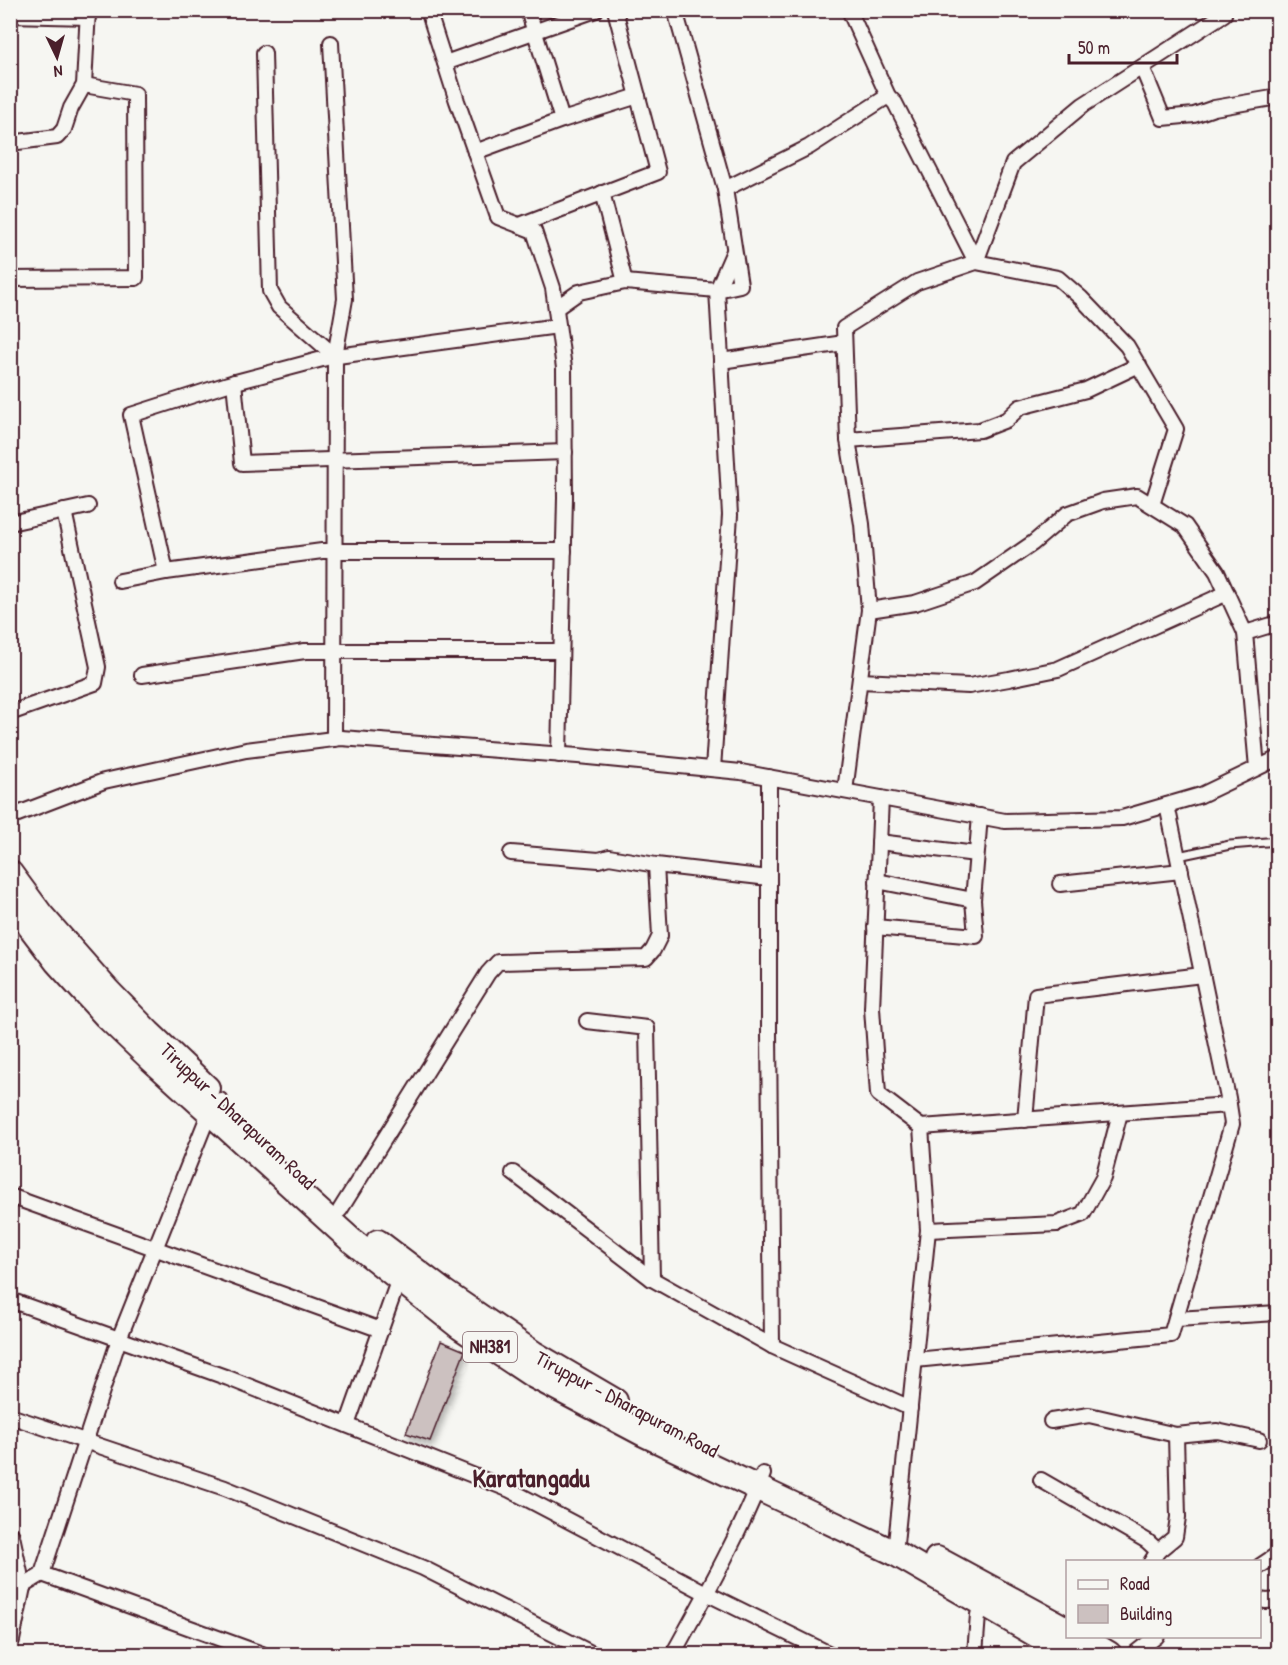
<svg xmlns="http://www.w3.org/2000/svg" width="1288" height="1665" font-family="'Patrick Hand',sans-serif">
  <defs>
    <filter id="shadow"><feDropShadow dx="3" dy="5.5" stdDeviation="3" flood-color="#0004"/></filter>
  </defs>
  <rect width="100%" height="100%" fill="#f6f6f2"/>
  <filter id="ink" filterUnits="userSpaceOnUse"><feTurbulence type="fractalNoise" baseFrequency=".0167" numOctaves="2"/><feDisplacementMap in="SourceGraphic" scale="12" xChannelSelector="R" yChannelSelector="G"/><feConvolveMatrix kernelMatrix="1 2 1 2 8 2 1 2 1" color-interpolation-filters="sRGB"/></filter>
  <g filter="url(#ink)">
    <polygon fill="#ccc1c0" stroke="#4a1f2b" stroke-width="1.5" filter="url(#shadow)" points="441,1341 465,1351 430,1441 406,1433"/>
    <g fill="none" stroke-linecap="round" stroke-linejoin="round">
      <defs>
        <polyline id="service" points="1178,856 1230,845 1278,841"/>
        <g id="minor">
          <polyline points="428,10 457,101 498,217 534,231 553,288 564,368 565,498 559,755"/>
          <polyline points="528,10 562,120"/>
          <polyline points="675,10 725,189 740,285 717,290 730,515 713,769"/>
          <polyline points="849,10 888,96 895,103 976,262"/>
          <polyline points="10,15 88,17"/>
          <polyline points="331,43 345,299 335,356 334,739"/>
          <polyline points="264,53 270,291 279,307 335,356"/>
          <polyline points="445,63 596,10"/>
          <polyline points="1142,67 1163,118 1194,115 1214,108 1278,97"/>
          <polyline points="10,143 57,137 64,129 71,108 84,85 88,10"/>
          <polyline points="475,152 562,120 638,96"/>
          <polyline points="725,189 809,147 888,96"/>
          <polyline points="602,193 625,282"/>
          <polyline points="520,225 658,172 615,10"/>
          <polyline points="976,262 1013,163 1083,105 1224,14 1223,10"/>
          <polyline points="10,279 136,278 135,94 84,85"/>
          <polyline points="556,308 579,292 625,282 717,290 734,251"/>
          <polyline points="721,361 844,343"/>
          <polyline points="234,382 242,463 565,452"/>
          <polyline points="848,440 980,430 1006,420 1020,407 1086,390 1139,365"/>
          <polyline points="10,523 88,506"/>
          <polyline points="166,572 131,415 228,384 330,357 558,326"/>
          <polyline points="120,581 166,572 322,551 564,551"/>
          <polyline points="869,610 862,524 848,440 844,328 917,282 976,262 1058,278 1081,298 1127,346 1176,429 1152,505"/>
          <polyline points="142,675 305,651 561,651"/>
          <polyline points="860,681 969,686 1009,679 1058,669 1227,593"/>
          <polyline points="10,713 95,683 98,667 64,511"/>
          <polyline points="1257,768 1245,633 1278,623"/>
          <polyline points="769,777 769,1034 772,1346"/>
          <polyline points="845,791 869,610 915,603 975,583 1033,543 1067,514 1103,501 1137,496 1185,526 1217,572 1245,633"/>
          <polyline points="881,798 872,1008 878,1094 921,1127 928,1230 895,1553"/>
          <polyline points="10,817 104,781 246,750 341,738 578,756 741,772 1005,821 1122,818 1201,795 1278,758"/>
          <polyline points="879,842 976,854"/>
          <polyline points="511,853 599,860 609,857 656,865 769,878"/>
          <polyline points="877,881 973,900"/>
          <polyline points="1060,884 1181,871"/>
          <polyline points="875,927 976,936 973,900 980,816"/>
          <polyline points="587,1021 647,1028 652,1279"/>
          <polyline points="1025,1120 1036,995 1202,975"/>
          <polyline points="921,1127 1229,1105"/>
          <polyline points="513,1173 652,1279 772,1346 910,1408"/>
          <polyline points="10,1196 381,1330"/>
          <polyline points="340,1210 488,973 498,962 646,958 653,950 660,936 656,865"/>
          <polyline points="928,1230 1057,1224 1083,1214 1103,1178 1120,1113"/>
          <polyline points="10,1300 228,1378 510,1490 706,1593 830,1654"/>
          <polyline points="1176,1319 1278,1313"/>
          <polyline points="915,1360 1171,1335 1232,1124 1228,1098 1167,805"/>
          <polyline points="10,1416 225,1488 423,1568 593,1654"/>
          <polyline points="1051,1421 1089,1415 1176,1435 1217,1431 1259,1440"/>
          <polyline points="347,1425 396,1287 400,1280"/>
          <polyline points="1041,1480 1147,1541 1158,1551"/>
          <polyline points="1151,1562 1158,1551 1175,1537 1178,1517 1176,1435"/>
          <polyline points="1260,1566 1278,1554"/>
          <polyline points="42,1574 119,1339 210,1111 220,1100"/>
          <polyline points="21,1587 42,1574 262,1654"/>
          <polyline points="1260,1600 1266,1601 1278,1600"/>
          <path d="M 673,1654 C 705,1596 739,1536 763,1474"/>
          <polyline points="975,1654 978,1615 981,1604"/>
          <polyline points="1134,1654 1157,1636"/>
        </g>
        <polyline id="tertiary" points="10,1536 21,1587 10,1640"/>
        <g id="trunk">
          <polyline points="10,873 41,915 108,991 149,1033 207,1088"/>
          <polyline points="10,900 57,962 106,1016 151,1059 352,1241 460,1327 534,1376 644,1434 895,1553 1070,1654"/>
          <polyline points="378,1242 444,1292 533,1353 615,1401"/>
          <polyline points="937,1559 1068,1630"/>
          <polyline points="1079,1636 1109,1654"/>
        </g>
      </defs>
      <use href="#service" stroke="#4a1f2b" stroke-width="11"/>
      <use href="#minor" stroke="#4a1f2b" stroke-width="18"/>
      <use href="#tertiary" stroke="#4a1f2b" stroke-width="22"/>
      <use href="#trunk" stroke="#4a1f2b" stroke-width="28"/>
      <use href="#service" stroke="#f6f6f2" stroke-width="7"/>
      <use href="#minor" stroke="#f6f6f2" stroke-width="14"/>
      <use href="#tertiary" stroke="#f6f6f2" stroke-width="18"/>
      <use href="#trunk" stroke="#f6f6f2" stroke-width="24"/>
    </g>
  </g>
  <g text-anchor="middle" stroke-width="4.5" stroke-linejoin="round" paint-order="stroke">
    <rect fill="#f6f6f2" stroke="#7e6067" stroke-width="1.5" x="463" y="1332" width="54" height="30" rx="4.5"/>
    <g font-size="18" font-weight="bold" fill="#4a1f2b">
      <text x="490" y="1353">NH381</text>
    </g>
    <g font-size="20" fill="#4a1f2b" stroke="#f6f6f2">
      <text transform="translate(238 1116) rotate(43)" y="7">Tiruppur - Dharapuram Road</text>
      <text transform="translate(627 1404) rotate(28)" y="7">Tiruppur - Dharapuram Road</text>
    </g>
    <g font-size="26" font-weight="bold" fill="#4a1f2b" stroke="#f6f6f2">
      <text x="531" y="1487">Karatangadu</text>
    </g>
  </g>
  <rect width="1288" height="1665" fill="none" stroke="#f6f6f2" stroke-width="36"/>
  <rect x="18" y="18" width="1252" height="1629" fill="none" stroke="#4a1f2b" stroke-width="2" filter="url(#ink)"/>
  <rect x="1066" y="1560" width="195" height="78" fill="#f6f6f2" stroke="#b1a0a2" stroke-width="1.5"/>
  <rect x="1078" y="1580" width="30" height="9" fill="#f6f6f2" stroke="#b1a0a2" stroke-width="1.5"/>
  <text x="1120" y="1590" font-size="18" fill="#4a1f2b">Road</text>
  <rect x="1078" y="1605" width="30" height="18" fill="#ccc1c0" stroke="#b1a0a2" stroke-width="1.5"/>
  <text x="1120" y="1620" font-size="18" fill="#4a1f2b">Building</text>
  <g transform="translate(57 57) rotate(175)" stroke="#f6f6f2" stroke-width="4.5" paint-order="stroke">
  <path d="M0-4.5L10 22L0 15L-10 22Z" fill="#4a1f2b"/>
  <text y="-9" font-size="16" font-weight="bold" text-anchor="middle" fill="#4a1f2b">N</text>
  </g>
  <path d="M1069 54v9h108v-9" fill="none" stroke="#4a1f2b" stroke-width="3"/>
  <text x="1078" y="54" font-size="18" fill="#4a1f2b" stroke="#f6f6f2" stroke-width="4.5" paint-order="stroke">50 m</text>
</svg>
